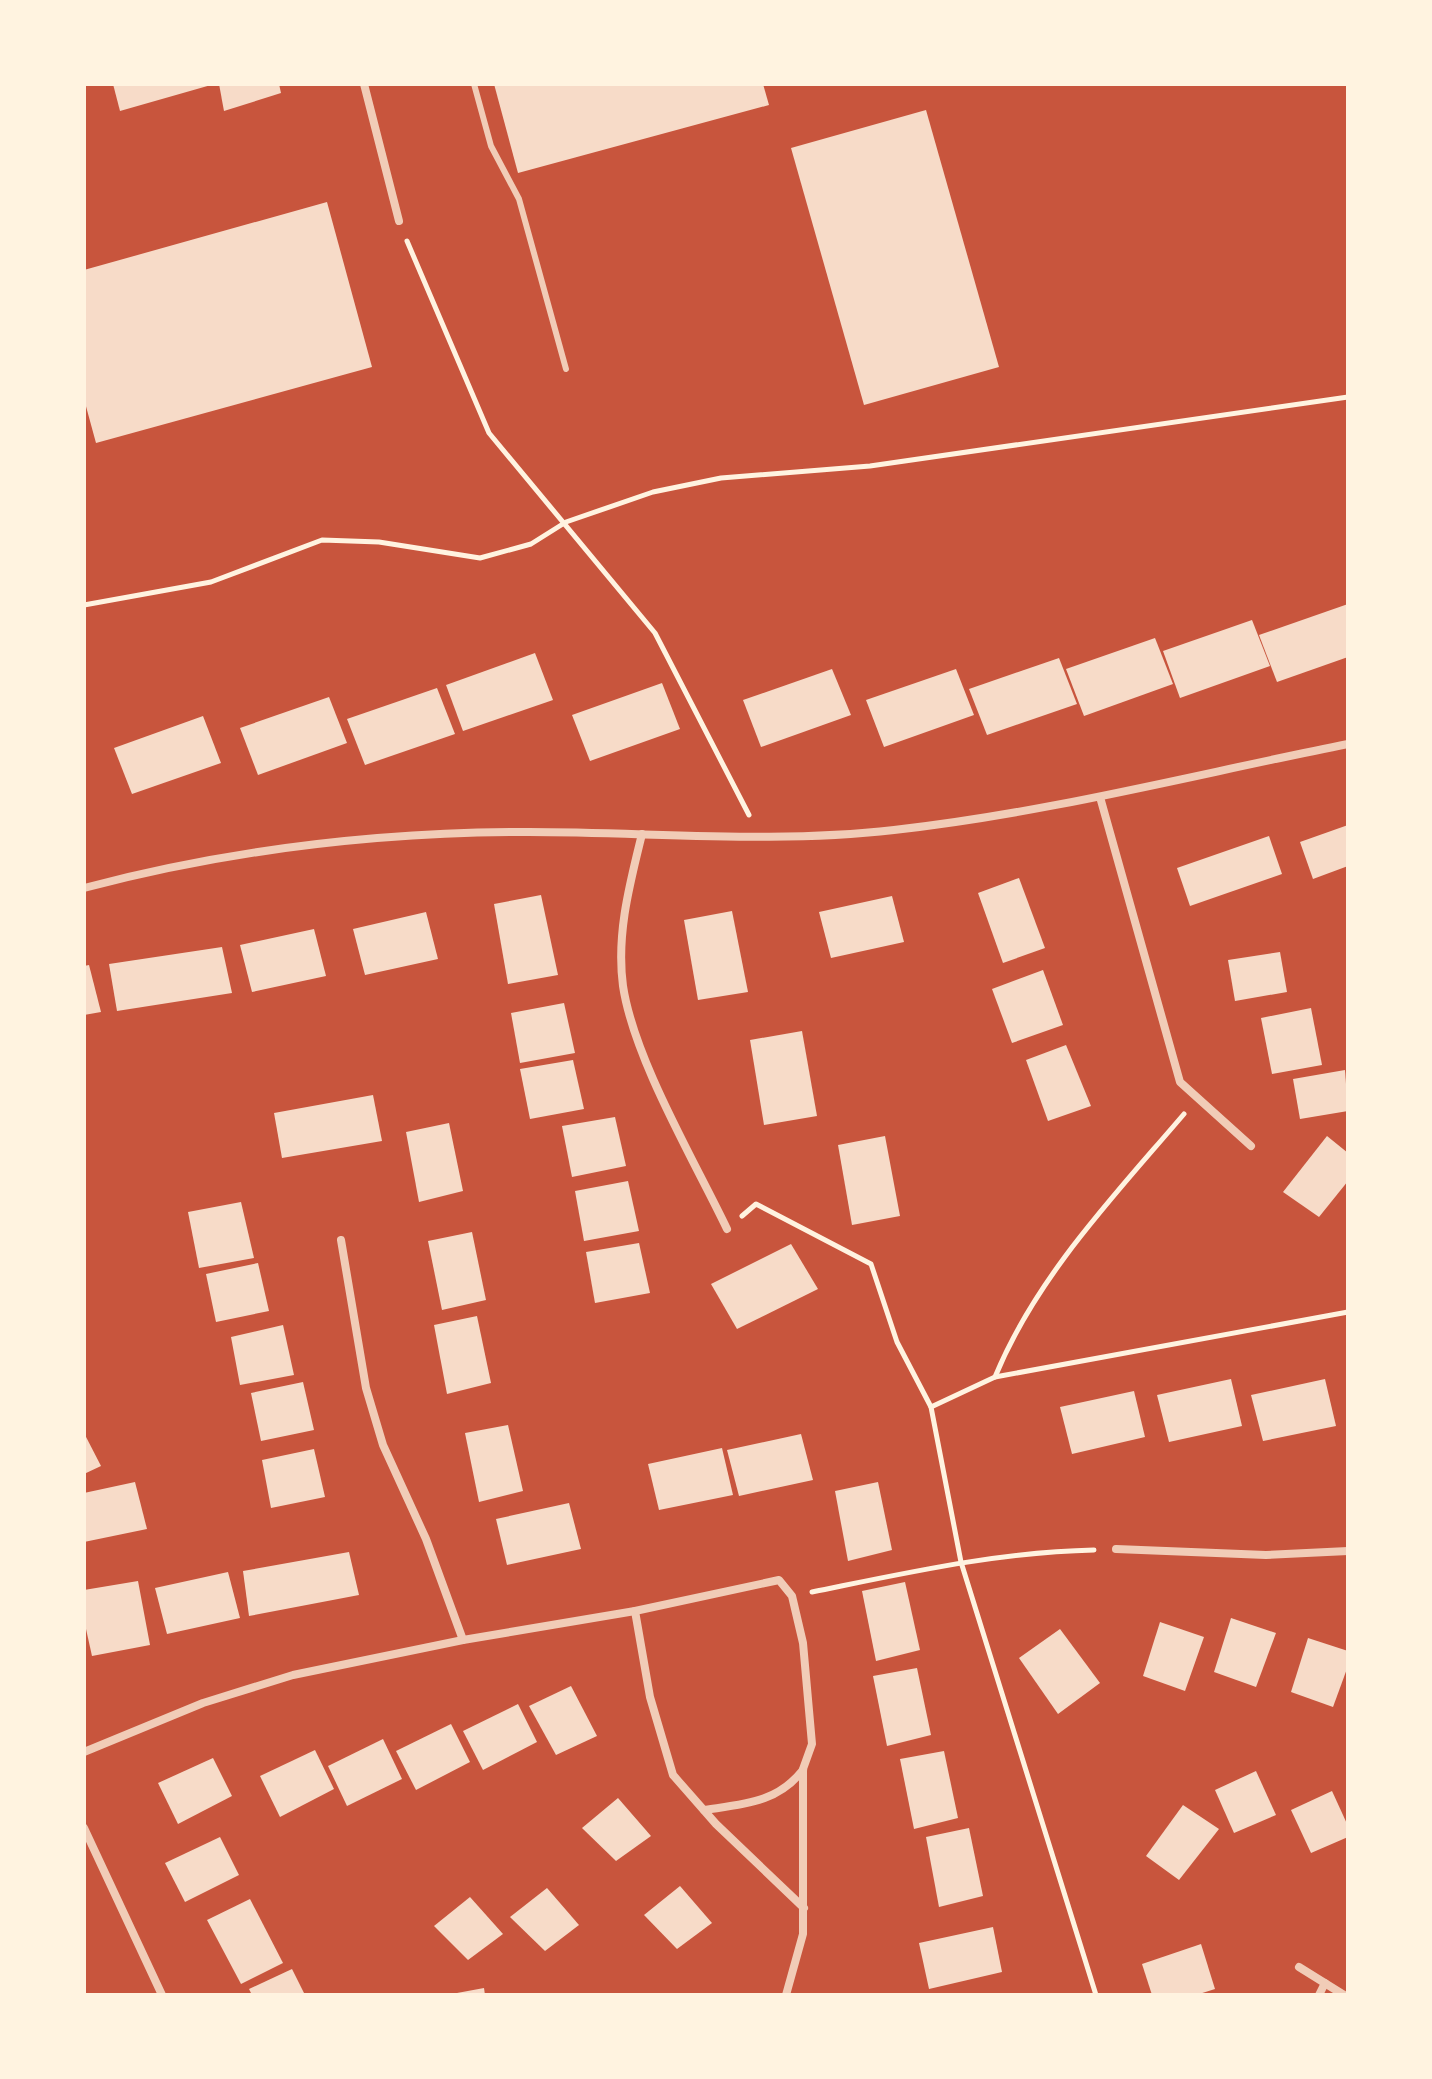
<svg xmlns="http://www.w3.org/2000/svg" width="1432" height="2079" font-family="Overpass,sans-serif">
  <rect width="100%" height="100%" fill="#c8553d"/>
  <g fill="#f7dbc8">
    <polygon points="113,84 211,84 211,85 120,111"/>
    <polygon points="219,84 279,84 281,93 224,111"/>
    <polygon points="494,84 763,84 769,105 518,173"/>
    <polygon points="926,110 999,367 864,405 791,148"/>
    <polygon points="327,202 372,367 96,443 84,399 84,270"/>
    <polygon points="1348,604 1348,657 1277,682 1259,635"/>
    <polygon points="1252,620 1270,666 1180,698 1163,651"/>
    <polygon points="1155,638 1173,684 1084,716 1066,669"/>
    <polygon points="535,653 553,700 463,731 446,685"/>
    <polygon points="1059,658 1077,704 987,735 969,689"/>
    <polygon points="832,669 851,715 761,747 743,700"/>
    <polygon points="956,669 974,715 884,747 866,700"/>
    <polygon points="662,683 680,729 590,761 572,715"/>
    <polygon points="437,688 455,734 365,765 347,719"/>
    <polygon points="329,697 347,743 258,775 240,728"/>
    <polygon points="203,716 221,763 132,794 114,748"/>
    <polygon points="1348,825 1348,866 1313,879 1300,842"/>
    <polygon points="1269,836 1282,874 1190,906 1177,868"/>
    <polygon points="1019,878 1045,948 1003,963 978,893"/>
    <polygon points="541,895 558,975 508,984 494,904"/>
    <polygon points="892,896 904,942 831,958 819,912"/>
    <polygon points="732,911 748,992 698,1000 684,920"/>
    <polygon points="426,912 438,959 365,975 353,929"/>
    <polygon points="314,929 326,976 252,992 240,945"/>
    <polygon points="222,947 232,993 117,1011 109,964"/>
    <polygon points="1280,952 1287,992 1235,1001 1228,960"/>
    <polygon points="89,965 101,1012 84,1015 84,966"/>
    <polygon points="1043,970 1063,1025 1012,1043 992,989"/>
    <polygon points="564,1003 575,1053 520,1063 511,1013"/>
    <polygon points="1311,1008 1322,1065 1272,1074 1261,1018"/>
    <polygon points="802,1031 817,1116 764,1125 750,1040"/>
    <polygon points="1066,1045 1091,1106 1048,1121 1026,1060"/>
    <polygon points="573,1060 584,1109 530,1119 520,1069"/>
    <polygon points="1345,1070 1348,1111 1300,1119 1293,1079"/>
    <polygon points="373,1095 382,1141 282,1158 274,1113"/>
    <polygon points="615,1117 626,1166 572,1177 562,1126"/>
    <polygon points="449,1123 463,1191 419,1202 406,1132"/>
    <polygon points="885,1136 900,1216 852,1225 838,1145"/>
    <polygon points="1327,1136 1348,1153 1348,1181 1319,1217 1283,1192"/>
    <polygon points="628,1181 639,1231 584,1241 575,1191"/>
    <polygon points="241,1202 254,1258 199,1268 188,1212"/>
    <polygon points="472,1232 486,1300 442,1310 428,1241"/>
    <polygon points="639,1243 650,1293 595,1303 586,1252"/>
    <polygon points="791,1244 818,1289 737,1329 711,1284"/>
    <polygon points="258,1263 269,1311 216,1322 206,1274"/>
    <polygon points="477,1316 491,1383 447,1394 434,1325"/>
    <polygon points="283,1325 294,1375 240,1385 231,1337"/>
    <polygon points="1231,1379 1242,1426 1169,1442 1157,1395"/>
    <polygon points="1325,1379 1336,1426 1263,1441 1251,1395"/>
    <polygon points="303,1382 314,1430 261,1441 251,1393"/>
    <polygon points="1134,1391 1145,1437 1072,1454 1060,1407"/>
    <polygon points="508,1425 523,1491 479,1502 465,1433"/>
    <polygon points="84,1433 101,1466 84,1474"/>
    <polygon points="801,1434 813,1480 739,1496 727,1450"/>
    <polygon points="722,1448 733,1495 659,1510 648,1464"/>
    <polygon points="314,1449 325,1497 271,1508 262,1460"/>
    <polygon points="135,1482 147,1529 84,1542 84,1493"/>
    <polygon points="878,1482 892,1550 848,1561 835,1491"/>
    <polygon points="569,1503 581,1549 507,1565 496,1519"/>
    <polygon points="349,1552 359,1595 249,1616 243,1571"/>
    <polygon points="228,1572 240,1618 167,1634 155,1588"/>
    <polygon points="138,1581 150,1645 92,1656 84,1620 84,1590"/>
    <polygon points="905,1582 920,1650 876,1661 862,1591"/>
    <polygon points="1231,1618 1276,1633 1256,1687 1214,1672"/>
    <polygon points="1160,1622 1204,1637 1185,1691 1143,1676"/>
    <polygon points="1060,1629 1100,1683 1058,1714 1019,1658"/>
    <polygon points="1308,1638 1348,1651 1348,1666 1333,1707 1291,1692"/>
    <polygon points="917,1668 931,1735 887,1746 873,1676"/>
    <polygon points="571,1686 597,1736 556,1755 529,1706"/>
    <polygon points="518,1704 537,1742 483,1770 463,1731"/>
    <polygon points="451,1724 470,1762 416,1790 396,1751"/>
    <polygon points="383,1739 402,1779 347,1806 328,1766"/>
    <polygon points="315,1750 334,1789 280,1817 260,1776"/>
    <polygon points="944,1751 958,1818 914,1829 900,1759"/>
    <polygon points="213,1758 232,1796 178,1824 158,1783"/>
    <polygon points="1256,1771 1276,1815 1234,1833 1215,1790"/>
    <polygon points="1332,1791 1348,1826 1348,1837 1311,1853 1291,1810"/>
    <polygon points="618,1798 651,1836 616,1861 582,1828"/>
    <polygon points="1183,1805 1219,1829 1179,1880 1146,1856"/>
    <polygon points="969,1828 983,1896 939,1907 926,1837"/>
    <polygon points="220,1837 239,1875 185,1902 165,1863"/>
    <polygon points="680,1886 712,1923 677,1949 644,1915"/>
    <polygon points="547,1888 579,1925 545,1951 510,1917"/>
    <polygon points="470,1897 503,1934 468,1960 434,1926"/>
    <polygon points="250,1899 283,1963 241,1984 207,1920"/>
    <polygon points="993,1927 1002,1972 929,1989 919,1943"/>
    <polygon points="1201,1944 1215,1989 1196,1995 1152,1995 1142,1964"/>
    <polygon points="292,1969 305,1995 252,1995 249,1989"/>
    <polygon points="484,1988 485,1995 457,1995 457,1993"/>
  </g>
  <g fill="none" stroke-linecap="round" stroke-linejoin="round">
    <g stroke="#fff3e0" stroke-width="5">
      <polyline points="407,241 489,433 655,633 749,815"/>
      <polyline points="84,605 211,582 322,540 379,542 480,558 531,544 566,522 653,492 721,478 870,466 1348,397"/>
      <polyline points="742,1216 756,1204 871,1264 897,1342 931,1407 961,1562 1096,1995"/>
      <polyline points="995,1377 1348,1312"/>
      <path d="M 931,1407 L 995,1377 C 1036,1277 1114,1196 1184,1114"/>
      <path d="M 812,1592 C 906,1573 998,1552 1094,1550"/>
    </g>
    <polyline stroke="#f1ccb7" stroke-width="6" points="474,84 491,146 519,199 566,369"/>
    <g stroke="#f1ccb7" stroke-width="8">
      <polyline points="364,84 399,221"/>
      <polyline points="1100,797 1180,1082 1251,1146"/>
      <path d="M 642,834 C 630,883 616,934 623,986 C 634,1059 694,1160 727,1229"/>
      <path d="M 84,888 C 228,850 380,832 529,832 C 650,832 773,844 894,830 C 1047,813 1197,774 1348,744"/>
      <polyline points="341,1240 366,1388 383,1445 426,1539 463,1640"/>
      <polyline points="1116,1549 1266,1555 1348,1551"/>
      <polyline points="635,1611 650,1697 673,1775 716,1824 804,1908"/>
      <polyline points="84,1752 203,1703 293,1675 463,1640 635,1611 779,1580 792,1596 803,1643 812,1744 803,1769 803,1934 786,1995"/>
      <path d="M 704,1810 C 744,1804 777,1803 803,1770"/>
      <polyline points="84,1828 162,1995"/>
      <polyline points="1299,1967 1344,1995"/>
      <polyline points="1319,1995 1325,1983"/>
    </g>
  </g>
  <rect width="1432" height="2079" fill="none" stroke="#fff3e0" stroke-width="172"/>
</svg>
